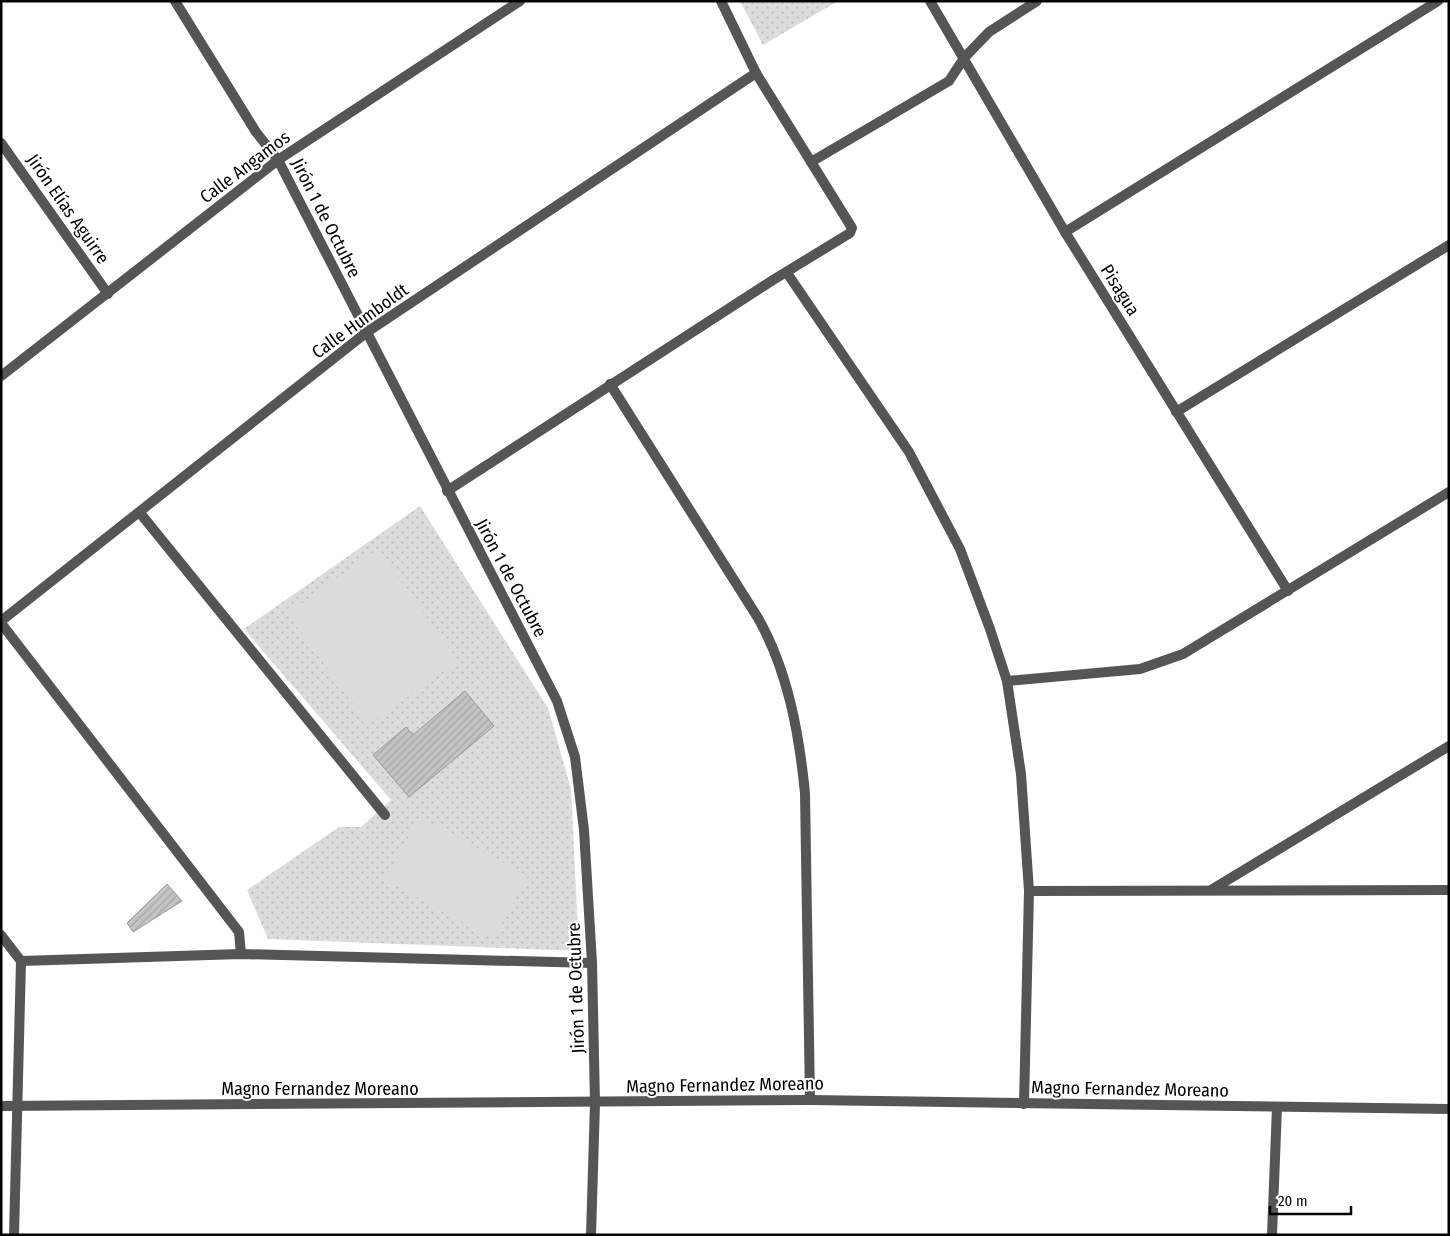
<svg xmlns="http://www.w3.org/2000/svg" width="1450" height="1236" font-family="'Fira Sans Condensed',sans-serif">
  <defs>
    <pattern id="grass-dots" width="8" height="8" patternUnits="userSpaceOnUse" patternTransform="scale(1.25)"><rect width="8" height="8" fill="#dcdcdc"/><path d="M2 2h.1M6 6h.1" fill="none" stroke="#bbb" stroke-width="1.8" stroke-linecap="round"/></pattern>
    <pattern id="building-hatch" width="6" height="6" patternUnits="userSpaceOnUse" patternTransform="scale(1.25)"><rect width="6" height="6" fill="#c4c4c4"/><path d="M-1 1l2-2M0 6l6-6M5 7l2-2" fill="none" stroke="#a7a7a7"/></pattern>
  </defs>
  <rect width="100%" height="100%" fill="#fff"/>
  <g fill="url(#grass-dots)">
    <polygon points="740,1 838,1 763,45"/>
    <polygon points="420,506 548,708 571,789 579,951 268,939 247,890 339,827 361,827 391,800 244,629"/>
  </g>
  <g fill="#dcdcdc">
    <polygon points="378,549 458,661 368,725 288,613"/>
    <polygon points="420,817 528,876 493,939 385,880"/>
  </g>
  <g fill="url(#building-hatch)" stroke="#999">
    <polygon points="465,691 494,726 409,797 373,755 406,727 413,735"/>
    <polygon points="167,884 182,901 133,932 127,923"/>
  </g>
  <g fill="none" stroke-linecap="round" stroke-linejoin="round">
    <polyline stroke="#555" stroke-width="10" points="1272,1235 1277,1107"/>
    <g stroke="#555" stroke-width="10">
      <polyline points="175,1 256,132 278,160 557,701 575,757 584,830 592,963 595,1103 591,1235"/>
      <polyline points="930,1 1065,232 1288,591"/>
      <polyline points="1,143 108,294"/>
      <polyline points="811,162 949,81 964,58 989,32 1037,1"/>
      <polyline points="1065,232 1438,1"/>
      <polyline points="787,273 909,452 960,549 990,629 1007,681 1021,774 1029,891 1024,1104"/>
      <polyline points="1,376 278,160 520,1"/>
      <path d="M 610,384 L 758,618 C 788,671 799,733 805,793 L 810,1100"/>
      <polyline points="1176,412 1449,245"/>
      <polyline points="447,491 773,280 850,233 852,228 756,73 721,1"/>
      <polyline points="140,513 385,815"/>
      <polyline points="1,621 367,332 756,73"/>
      <polyline points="1,623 239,932 241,954"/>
      <polyline points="1007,681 1140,669 1183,654 1449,492"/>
      <polyline points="1211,890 1449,746"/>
      <polyline points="1029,891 1449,890"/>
      <polyline points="1,935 21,961"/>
      <polyline points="21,961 241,954 592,963"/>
      <polyline points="1,1106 810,1100 1449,1109"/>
      <polyline points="14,1235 21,961"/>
    </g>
  </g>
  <g text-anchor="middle" stroke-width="4" stroke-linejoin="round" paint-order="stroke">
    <g font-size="18" fill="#000" stroke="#fff">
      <text transform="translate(245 167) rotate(-37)" y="6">Calle Angamos</text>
      <text transform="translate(68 209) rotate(55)" y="6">Jirón Elías Aguirre</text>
      <text transform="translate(326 218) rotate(63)" y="6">Jirón 1 de Octubre</text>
      <text transform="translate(1120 290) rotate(58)" y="6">Pisagua</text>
      <text transform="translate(360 321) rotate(-36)" y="6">Calle Humboldt</text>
      <text transform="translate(511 578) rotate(62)" y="6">Jirón 1 de Octubre</text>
      <text transform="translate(576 988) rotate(-92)" y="6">Jirón 1 de Octubre</text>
      <text transform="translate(725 1085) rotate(-1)" y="6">Magno Fernandez Moreano</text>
      <text x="320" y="1095">Magno Fernandez Moreano</text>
      <text transform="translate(1130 1089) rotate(1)" y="6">Magno Fernandez Moreano</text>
    </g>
  </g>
  <rect width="1450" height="1236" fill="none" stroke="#000000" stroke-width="5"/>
  <path d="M1270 1206v8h81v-8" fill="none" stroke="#000000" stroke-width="2.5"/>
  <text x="1278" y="1206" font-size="15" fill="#000000" stroke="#ffffff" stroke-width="4" paint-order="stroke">20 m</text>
</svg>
